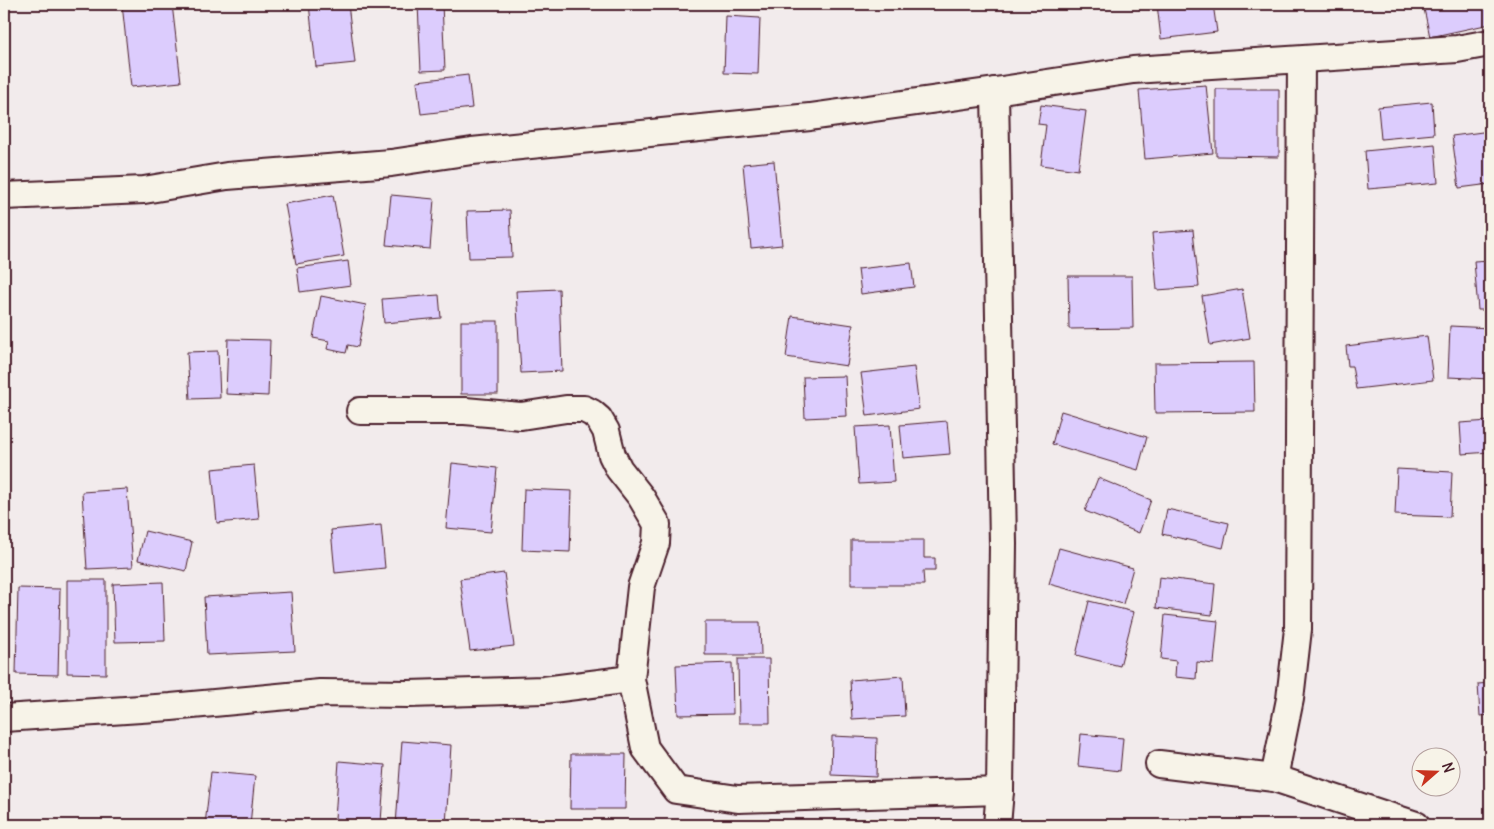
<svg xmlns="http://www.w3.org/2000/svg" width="1494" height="829" font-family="Delius,sans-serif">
  <rect width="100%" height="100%" fill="#f2ebec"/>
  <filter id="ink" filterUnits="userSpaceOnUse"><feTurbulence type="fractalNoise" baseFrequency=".02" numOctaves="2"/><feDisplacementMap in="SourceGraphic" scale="10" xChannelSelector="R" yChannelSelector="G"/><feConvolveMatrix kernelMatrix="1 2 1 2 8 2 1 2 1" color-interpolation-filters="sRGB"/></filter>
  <g filter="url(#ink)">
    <g fill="#dcccfd" stroke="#4a1f2b">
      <polygon points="122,4 172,4 181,82 131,87"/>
      <polygon points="309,4 348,4 355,63 316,67"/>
      <polygon points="418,4 442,4 445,70 421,71"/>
      <polygon points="1157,4 1213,4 1217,32 1161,39"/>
      <polygon points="1423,4 1490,4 1490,24 1430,37"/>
      <polygon points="726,16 760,18 758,74 724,73"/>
      <polygon points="468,75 472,108 421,114 417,81"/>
      <polygon points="1206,85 1213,153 1145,159 1139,90"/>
      <polygon points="1216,89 1279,89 1279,157 1216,156"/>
      <polygon points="1432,102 1434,134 1381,139 1378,107"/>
      <polygon points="1041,105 1086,111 1078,170 1041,165 1046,125 1038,124"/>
      <polygon points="1490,131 1490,184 1459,188 1452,136"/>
      <polygon points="1435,144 1438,183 1368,189 1365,151"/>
      <polygon points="774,161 782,245 751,248 743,164"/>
      <polygon points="333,195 344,256 296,264 285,204"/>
      <polygon points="391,195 434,199 430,249 386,245"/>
      <polygon points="510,210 512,257 469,258 467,211"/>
      <polygon points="1193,230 1199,287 1157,290 1152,233"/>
      <polygon points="1490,260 1490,310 1478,310 1474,261"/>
      <polygon points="348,261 351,285 300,292 297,268"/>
      <polygon points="911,263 914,287 861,294 858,269"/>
      <polygon points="1068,276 1132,276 1133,328 1069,329"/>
      <polygon points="559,289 562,371 521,373 516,291"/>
      <polygon points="1242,289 1250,338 1210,345 1202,296"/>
      <polygon points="439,295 441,318 384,323 382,299"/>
      <polygon points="321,296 366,305 358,347 348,345 346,353 327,349 329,341 313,338"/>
      <polygon points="792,316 853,325 847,366 786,357"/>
      <rect x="461" y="321" width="37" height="73"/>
      <polygon points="1450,326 1490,328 1490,379 1448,377"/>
      <polygon points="1427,336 1433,380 1356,389 1352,366 1348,366 1346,346"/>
      <polygon points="228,339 270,340 268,396 226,394"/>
      <polygon points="218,351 220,398 190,399 187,352"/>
      <polygon points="1254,362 1255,412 1155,413 1154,363"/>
      <polygon points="914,367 919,409 867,416 861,373"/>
      <polygon points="845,376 847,416 805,418 803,377"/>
      <polygon points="1061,411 1147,437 1138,470 1052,444"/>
      <polygon points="947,421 950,454 903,458 900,425"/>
      <polygon points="1490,421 1490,452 1462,454 1460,423"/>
      <polygon points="890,425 894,482 859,484 855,427"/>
      <polygon points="452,463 497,468 491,532 446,528"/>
      <polygon points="254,465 259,519 217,523 212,469"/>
      <polygon points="1397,469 1452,472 1450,517 1395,515"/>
      <polygon points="1098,478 1151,500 1139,533 1085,511"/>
      <polygon points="127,489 133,567 87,569 82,492"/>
      <polygon points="524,489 572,491 570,552 522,550"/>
      <polygon points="1167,509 1229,523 1223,548 1162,534"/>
      <polygon points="381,525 385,568 335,573 331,530"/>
      <polygon points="145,531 192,542 186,571 138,560"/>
      <polygon points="851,540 924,540 924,558 935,558 935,571 923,571 924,585 851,585"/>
      <polygon points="1059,548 1133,568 1123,604 1049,584"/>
      <polygon points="504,573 514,646 470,651 460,579"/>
      <polygon points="1159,577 1215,584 1212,615 1156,608"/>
      <polygon points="67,580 106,580 106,674 67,673"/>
      <polygon points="163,582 165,641 115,642 113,584"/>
      <polygon points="18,588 60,589 58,675 16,674"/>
      <polygon points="291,592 295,651 207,655 204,597"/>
      <polygon points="1089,601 1134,612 1120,666 1076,655"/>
      <polygon points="1165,615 1218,621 1214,664 1197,662 1196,679 1175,677 1176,661 1161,659"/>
      <polygon points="705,622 760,622 761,655 705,655"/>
      <polygon points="738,659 769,659 770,723 739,723"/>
      <polygon points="732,663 733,714 678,715 676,665"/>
      <polygon points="903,676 905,716 852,719 850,680"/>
      <polygon points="1490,683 1490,715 1480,716 1478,684"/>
      <polygon points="1081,734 1123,738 1120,771 1078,766"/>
      <polygon points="832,736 877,738 876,777 831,775"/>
      <polygon points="402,741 451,745 446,825 396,825"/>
      <polygon points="571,754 626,754 625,809 570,809"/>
      <polygon points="339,761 385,765 381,822 335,819"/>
      <polygon points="211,772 255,776 250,825 205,825"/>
    </g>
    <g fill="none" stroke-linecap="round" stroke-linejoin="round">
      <defs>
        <g id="minor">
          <polyline points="995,91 1003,544 1000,791 997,825"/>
          <polyline points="4,196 144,190 227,176 391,163 472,151 810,117 995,91 1133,70 1457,49 1490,43"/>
          <polyline points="360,411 465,411 521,416 566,409 584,409 592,413 599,419 606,431 612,455 619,469 641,497 657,524 656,543 641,587 631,679 645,748 676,790 738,799 1000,791"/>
          <polyline points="4,718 171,707 320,693 409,694 544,690 631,679"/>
          <polyline points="1159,764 1274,778 1416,825"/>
          <polyline points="1274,778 1290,699 1298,629 1301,60"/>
        </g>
      </defs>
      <use href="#minor" stroke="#4a1f2b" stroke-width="30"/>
      <use href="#minor" stroke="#f7f3e8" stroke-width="26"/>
    </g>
  </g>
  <rect width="1494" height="829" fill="none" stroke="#f7f3e8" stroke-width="20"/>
  <rect x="10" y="10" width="1474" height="809" fill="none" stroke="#4a1f2b" stroke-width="2" filter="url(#ink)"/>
  <g transform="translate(1436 772) rotate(70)"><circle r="24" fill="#f7f3e8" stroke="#b29e9c"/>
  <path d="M0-4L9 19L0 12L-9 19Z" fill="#c8321e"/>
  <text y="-8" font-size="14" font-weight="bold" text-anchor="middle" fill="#4a1f2b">N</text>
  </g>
</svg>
